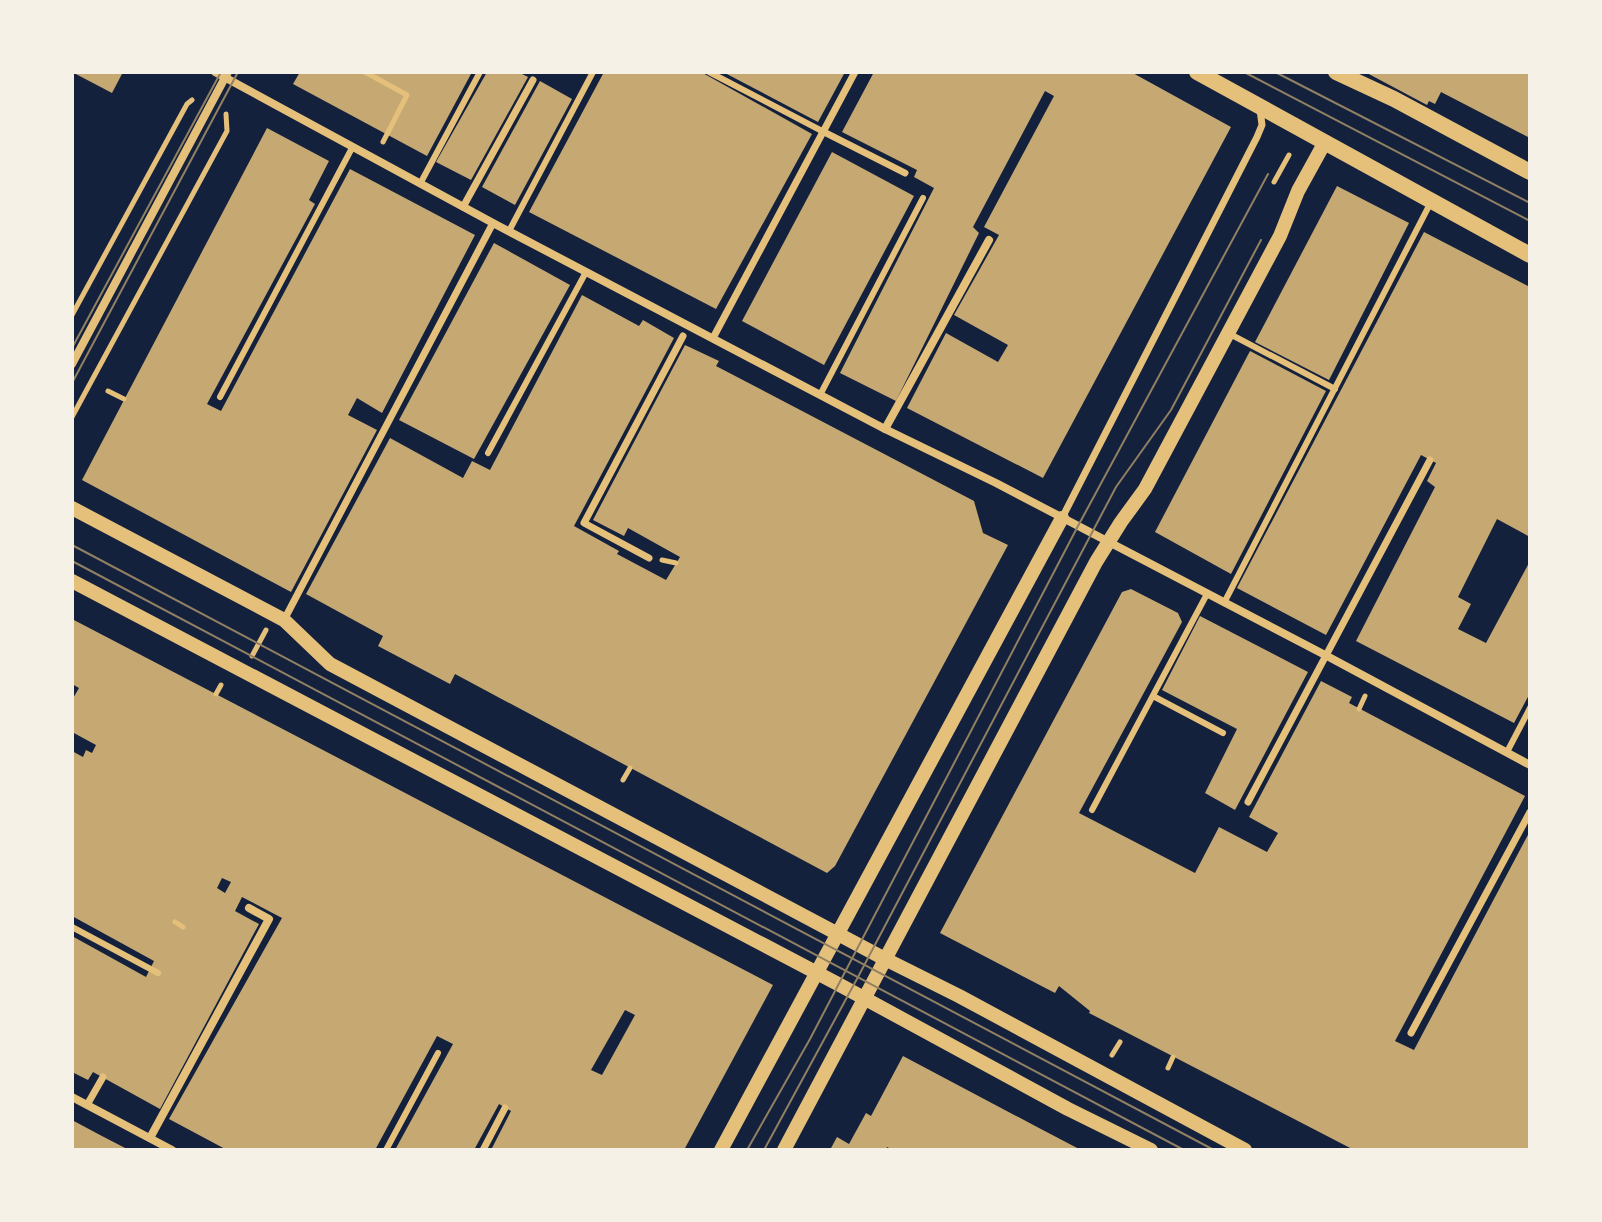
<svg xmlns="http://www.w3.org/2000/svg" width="1602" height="1222" font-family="Commissioner,sans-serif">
  <rect width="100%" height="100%" fill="#14213d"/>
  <g fill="#c6a872" fill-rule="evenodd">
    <polygon points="72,72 123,72 112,93"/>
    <polygon points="300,72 472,72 427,156 293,84"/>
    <polygon points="487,72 518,72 528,77 471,180 436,162"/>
    <polygon points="604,72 701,72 812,134 716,309 529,212"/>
    <polygon points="723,72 845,72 818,122"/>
    <polygon points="874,72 1131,72 1231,127 1043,478 907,408 946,333 998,362 1008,345 954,315 999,235 984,227 1054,96 1045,91 973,227 979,233 896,401 840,373 934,188 914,177 917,170 842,132"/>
    <polygon points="1365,72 1530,72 1530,138 1441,92 1435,104 1429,101 1427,105"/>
    <polygon points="540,81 572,99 515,205 482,187"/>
    <polygon points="267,128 329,161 309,200 315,204 207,404 221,411 350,169 475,235 382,413 357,398 348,415 377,430 291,592 82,480"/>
    <polygon points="832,152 914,196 824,365 742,321"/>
    <polygon points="1337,186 1409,223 1329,380 1255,342"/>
    <polygon points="1424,232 1530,287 1530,537 1497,519 1458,597 1471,604 1458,629 1486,643 1530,561 1530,693 1514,723 1356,641 1435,487 1427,481 1436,463 1421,455 1326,635 1237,588"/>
    <polygon points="494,243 570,285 474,459 399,420"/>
    <polygon points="582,295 639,326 643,320 674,338 574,526 619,551 617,554 666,580 680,557 628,528 624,536 593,520 685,345 719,361 716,366 974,501 983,533 1008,545 835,866 827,873 455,674 450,684 378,646 383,636 306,594 390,438 463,478 472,461 490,470"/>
    <polygon points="1250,351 1326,391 1231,574 1155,532"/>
    <polygon points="1131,589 1178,613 1182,622 1079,813 1195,873 1219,827 1267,852 1278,833 1249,817 1321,681 1352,697 1349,703 1525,796 1395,1041 1414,1050 1530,831 1530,1150 1354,1150 1089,1013 1090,1011 1059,986 1055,993 940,933 1122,592"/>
    <polygon points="1200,616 1308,672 1235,810 1205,793 1237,729 1162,690"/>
    <path d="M 72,619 L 773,985 L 684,1150 L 562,1150 L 557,1148 L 556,1150 L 491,1150 L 511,1111 L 499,1104 L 474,1150 L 395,1150 L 453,1044 L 437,1036 L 375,1150 L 227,1150 L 169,1119 L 282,918 L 242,897 L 235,911 L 259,924 L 160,1109 L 93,1072 L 88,1080 L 72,1072 L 72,936 L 146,977 L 154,961 L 72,916 L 72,751 L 83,757 L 86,750 L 92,753 L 96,745 L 72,732 L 72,700 L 79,688 L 72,684 ZM 222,878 L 231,882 L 225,893 L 217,888 ZM 625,1010 L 635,1015 L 602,1075 L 591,1070 Z"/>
    <polygon points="903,1056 1039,1128 1081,1150 893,1150 887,1147 886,1150 830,1150 837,1137 849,1144 866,1113 871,1116"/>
    <polygon points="72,1120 100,1135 129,1150 72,1150"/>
  </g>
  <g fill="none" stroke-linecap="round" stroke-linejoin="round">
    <g stroke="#e5c07b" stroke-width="5">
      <polyline points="365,72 407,95 383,142"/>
      <polyline points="1274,182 1289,155"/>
      <polyline points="72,315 187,104 192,100"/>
      <polyline points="108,391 124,399"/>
      <polyline points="72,417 227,131 226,114"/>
      <polyline points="662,560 676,563"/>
      <polyline points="252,656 266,630"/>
      <polyline points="216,694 221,685"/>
      <polyline points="1359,709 1365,696"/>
      <polyline points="623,780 630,768"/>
      <polyline points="175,922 183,927"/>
      <polyline points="1112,1055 1120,1042"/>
      <polyline points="1168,1068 1173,1057"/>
    </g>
    <g stroke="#e5c07b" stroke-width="6">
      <polyline points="709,72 822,131"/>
      <polyline points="420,184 480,72"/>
      <polyline points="509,231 593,72"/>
      <polyline points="1228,333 1335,389"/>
      <polyline points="820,395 923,198"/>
      <polyline points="220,397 352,148"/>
      <polyline points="488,453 586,272"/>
      <polyline points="1224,603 1431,202"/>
      <polyline points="1153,696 1223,733"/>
      <polyline points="1507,752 1530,708"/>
      <polyline points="1092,810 1207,594"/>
      <polyline points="72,927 158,973"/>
      <polyline points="386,1150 438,1053"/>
    </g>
    <g stroke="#e5c07b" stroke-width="7">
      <polyline points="822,131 905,173"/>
      <polyline points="463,207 533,80"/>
      <polyline points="713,338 855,72"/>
      <polyline points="1062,518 1257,137 1262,125 1260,109"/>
      <polyline points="649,558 584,523 683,336"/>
      <polyline points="284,620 493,223"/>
      <polyline points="1248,802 1430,460"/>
      <polyline points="1411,1033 1530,812"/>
      <polyline points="87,1105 103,1077"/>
      <polyline points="483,1150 505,1108"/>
    </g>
    <g stroke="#e5c07b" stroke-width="8">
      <polyline points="215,72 493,223 885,429 996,483 1327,656 1530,765"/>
      <polyline points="72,364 228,72"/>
      <polyline points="885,429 989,240"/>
      <polyline points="72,1097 172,1150"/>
      <polyline points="150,1138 269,919 249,908"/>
    </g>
    <g stroke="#e5c07b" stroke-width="14">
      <polyline points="72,508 284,620 330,664 885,959 959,996 1245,1150"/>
      <polyline points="72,581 838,984 1068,1109 1151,1150"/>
      <polyline points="721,1150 1062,518"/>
      <polyline points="784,1150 1096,562 1121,522 1145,489 1280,236 1298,191 1325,142"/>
    </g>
    <g stroke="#e5c07b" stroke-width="16">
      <polyline points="1197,72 1530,255"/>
      <polyline points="1336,72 1394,99 1530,172"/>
    </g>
    <g stroke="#918062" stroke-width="2">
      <polyline points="1244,72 1530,221"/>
      <polyline points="1275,72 1530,203"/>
      <polyline points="72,348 221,72"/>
      <polyline points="72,383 238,72"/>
      <polyline points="72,545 1214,1150"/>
      <polyline points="72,561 1184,1150"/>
      <polyline points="747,1150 810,1039 1078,526 1268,174"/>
      <polyline points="764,1150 858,977 1116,487 1171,410 1261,240"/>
    </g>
  </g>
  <rect width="1602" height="1222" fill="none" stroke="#f6f1e7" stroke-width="148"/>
</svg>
